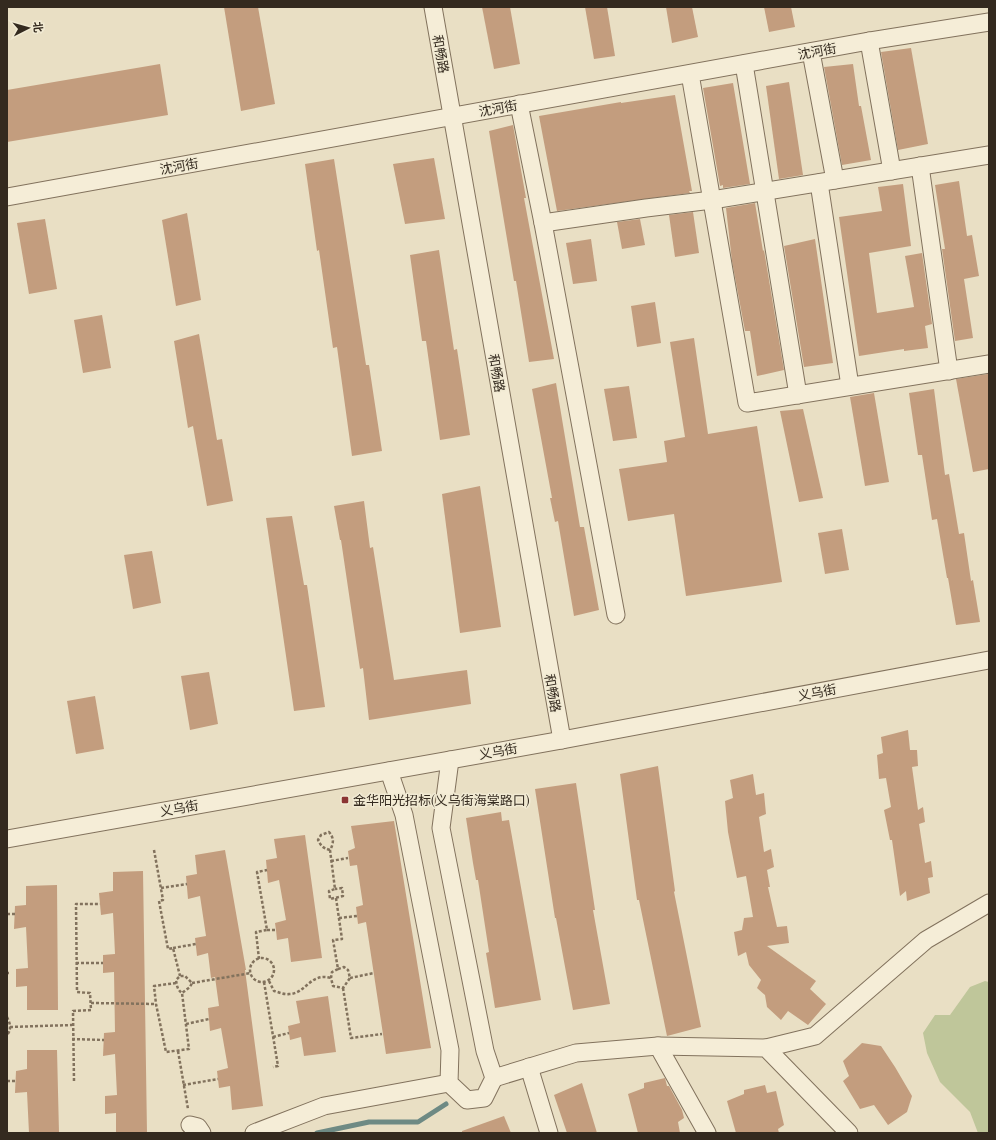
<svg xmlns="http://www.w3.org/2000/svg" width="996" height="1140" font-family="'Playfair Display','Noto Sans SC',serif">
  <rect width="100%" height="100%" fill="#e9dfc4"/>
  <polygon fill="#bfc69a" points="985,981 989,982 989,1133 978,1133 970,1112 940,1082 927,1053 923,1033 935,1015 950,1015 970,987"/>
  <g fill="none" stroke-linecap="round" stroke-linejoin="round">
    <polyline stroke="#6e8a84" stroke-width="5" points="317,1133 369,1122 418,1122 446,1104"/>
  </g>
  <g fill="#c39d7e">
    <polygon points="224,7 258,7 275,104 241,111"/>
    <polygon points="482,7 510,7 520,64 494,69"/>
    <polygon points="585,7 607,7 615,56 594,59"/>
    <polygon points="666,7 692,7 698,37 672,43"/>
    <polygon points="764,7 791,7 795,27 769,32"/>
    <polygon points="911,48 928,144 898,150 881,52"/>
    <polygon points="160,64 168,115 7,142 7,90"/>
    <polygon points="853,64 859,106 861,106 871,160 842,165 824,67"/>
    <polygon points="789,82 803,175 779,179 766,86"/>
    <polygon points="733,83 750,184 723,188 723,185 720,186 703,88"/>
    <polygon points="675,95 692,191 689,191 690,193 557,211 539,116 621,102 621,103"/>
    <polygon points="513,125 526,198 524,198 554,359 529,362 516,281 514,281 489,131"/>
    <polygon points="434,158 445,219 405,224 393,164"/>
    <polygon points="334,159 366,365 369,365 382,451 352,456 337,347 333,348 319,250 317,251 305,164"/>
    <polygon points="959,181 967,236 972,235 979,276 964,279 973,338 955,341 942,249 945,249 935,185"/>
    <polygon points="903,184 911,246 869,253 877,313 914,307 905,256 922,253 932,324 925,326 928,348 904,351 904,349 859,356 839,217 882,211 878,187"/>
    <polygon points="755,203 763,251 764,250 784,370 757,376 750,331 745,331 732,261 726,208"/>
    <polygon points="693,212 699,253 675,257 669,215"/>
    <polygon points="187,213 201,300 176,306 162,220"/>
    <polygon points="45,219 57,289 29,294 17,223"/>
    <polygon points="640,219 645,245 622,249 617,222"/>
    <polygon points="591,239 597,281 573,284 566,243"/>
    <polygon points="815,239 833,363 804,367 784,246"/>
    <polygon points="439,250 454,350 457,349 470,435 440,440 426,341 422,341 410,255"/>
    <polygon points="655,302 661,343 637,347 631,306"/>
    <polygon points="102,315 111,368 83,373 74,320"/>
    <polygon points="199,334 217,440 222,439 233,501 207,506 193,426 188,428 174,341"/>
    <polygon points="694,338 708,434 757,426 782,582 686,596 674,514 628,521 619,469 667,462 664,441 685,437 670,342"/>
    <polygon points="988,374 989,382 989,469 973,472 956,379"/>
    <polygon points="556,383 580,527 584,527 599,610 574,616 558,521 555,522 550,498 552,498 532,389"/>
    <polygon points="629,386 637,438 613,441 604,389"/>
    <polygon points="934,389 945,475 949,474 959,534 964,533 971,581 973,580 980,622 956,625 948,578 947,578 937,519 932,520 922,455 918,455 909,393"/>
    <polygon points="874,393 889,482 865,486 850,397"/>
    <polygon points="803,409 823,498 799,502 780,411"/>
    <polygon points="480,486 501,627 460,633 442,494"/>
    <polygon points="364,501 370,548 373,547 394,680 467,670 471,704 369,720 363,668 360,669 341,540 340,540 334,506"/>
    <polygon points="292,516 304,585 307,585 325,707 294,711 266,518"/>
    <polygon points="842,529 849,570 825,574 818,533"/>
    <polygon points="152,551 161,603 133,609 124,555"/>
    <polygon points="209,672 218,724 190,730 181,676"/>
    <polygon points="95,696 104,749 76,754 67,701"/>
    <polygon points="908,730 910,750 917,750 918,766 912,767 918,810 923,807 925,822 919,824 925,863 931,861 933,877 928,878 930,893 907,901 906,891 900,896 892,840 890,840 884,810 891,807 886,778 879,779 877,755 883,753 881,737"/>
    <polygon points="658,766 675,891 674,892 701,1027 667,1036 639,900 637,900 620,774"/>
    <polygon points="753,774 756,795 764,793 766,814 759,817 764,852 771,849 774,867 767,870 770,887 768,887 777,927 787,926 789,943 767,946 816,981 810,989 826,1004 808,1025 788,1011 781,1020 767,1007 765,995 757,988 761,980 749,965 746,952 738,956 734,932 742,930 744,918 753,917 746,876 737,878 728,832 725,801 733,798 730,780"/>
    <polygon points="576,783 595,910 593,910 610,1004 573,1010 556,918 555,918 535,789"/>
    <polygon points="501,812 502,821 509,820 541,1000 495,1008 486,953 489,952 478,880 476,880 473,863 466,818"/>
    <polygon points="394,821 431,1048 386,1054 366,922 358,924 356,907 363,905 357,865 350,866 348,851 355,848 351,826"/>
    <polygon points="305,835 322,958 291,962 288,938 277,940 276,930 275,923 286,920 279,880 268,883 266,860 277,858 274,839"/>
    <polygon points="225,850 246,970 245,970 263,1106 232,1110 230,1086 219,1088 217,1071 228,1068 221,1028 210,1031 208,1008 219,1006 215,977 211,978 208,953 197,956 195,938 206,936 200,896 188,899 186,876 197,874 195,855"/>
    <polygon points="143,871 147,1133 116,1133 116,1113 105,1114 105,1096 117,1095 115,1054 103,1056 104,1033 115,1032 114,972 103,973 103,955 115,954 113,913 101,915 99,893 113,891 113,872"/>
    <polygon points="57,885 58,1010 27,1010 27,986 16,987 16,969 28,968 26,927 14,929 15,906 26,905 26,886"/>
    <polygon points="328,996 336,1052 304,1056 301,1037 290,1040 288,1026 300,1023 296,1001"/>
    <polygon points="862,1043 881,1046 895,1067 912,1096 907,1112 888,1125 874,1105 860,1109 843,1081 849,1076 843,1061"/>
    <polygon points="27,1050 57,1050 59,1133 29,1133 27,1092 15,1093 16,1071 27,1069"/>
    <polygon points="665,1078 667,1086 669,1086 682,1110 684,1118 678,1122 680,1133 638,1133 628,1094 644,1088 644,1083"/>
    <polygon points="582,1083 597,1133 567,1133 554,1095"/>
    <polygon points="765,1085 767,1093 776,1091 784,1125 778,1129 779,1133 736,1133 727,1101 744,1094 744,1090"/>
    <polygon points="504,1116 511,1133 462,1133 462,1131"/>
  </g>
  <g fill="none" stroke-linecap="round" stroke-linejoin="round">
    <defs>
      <g id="minor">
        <polyline points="433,7 562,740"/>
        <polyline points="869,41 892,171"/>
        <polyline points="811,52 835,180"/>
        <polyline points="744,64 798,395"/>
        <polyline points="690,74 747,403 989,364"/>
        <polyline points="519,104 543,223 616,615"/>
        <polyline points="920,166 949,371"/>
        <polyline points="819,183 850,386"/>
        <polyline points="7,197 869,41 989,22"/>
        <polyline points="543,223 646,208 712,200 989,155"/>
        <polyline points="389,771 404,815 450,1050 449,1083 467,1100 484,1098 494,1078 485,1051 441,828 450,760"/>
        <polyline points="7,839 562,740 989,660"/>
        <polyline points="658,1046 707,1133"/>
        <polyline points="766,1048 815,1036 926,940 989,903"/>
        <polyline points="529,1067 549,1133"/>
        <polyline points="494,1078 576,1053 658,1046 766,1048 849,1133"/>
        <polyline points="190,1125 198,1127 202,1133"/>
        <polyline points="254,1133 324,1106 449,1083"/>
      </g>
    </defs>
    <use href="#minor" stroke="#82725d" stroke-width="19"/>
    <g stroke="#82725d" stroke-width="2.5" stroke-dasharray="3 2" stroke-linecap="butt">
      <polyline points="154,850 163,900 159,901 168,949 173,948 180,976"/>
      <path d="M 330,850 C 323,848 321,846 318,840 L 321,835 L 329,832 C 334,838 334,843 330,850 L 335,889 L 329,891 L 330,899 L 343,896 L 342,888 L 335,889"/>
      <polyline points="331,861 348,858"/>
      <polyline points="161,888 187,884"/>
      <polyline points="336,898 342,939 333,940 338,969 332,972 331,978 333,986 343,988 350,978 348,970 344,967 338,969"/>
      <polyline points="7,914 15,914"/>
      <polyline points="339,918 357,916"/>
      <polyline points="267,930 276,930"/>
      <polyline points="173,948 196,944"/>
      <circle cx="262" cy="970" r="12"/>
      <polyline points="259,959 256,932 267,930 257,872 267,870"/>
      <polyline points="76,963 103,963"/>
      <polyline points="7,973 9,973"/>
      <polyline points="350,978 374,973"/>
      <path d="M 269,981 L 274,991 C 279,992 284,995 289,994 C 306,994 310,972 331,978"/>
      <polyline points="264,982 278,1066 273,1067"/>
      <path d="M 176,983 L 154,986 L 156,1004 L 166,1052 L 189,1049 L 182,993 C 177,989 177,986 176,980 L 180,976 L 185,976 L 192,983 L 190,987 L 182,993"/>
      <polyline points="192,983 251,973"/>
      <polyline points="343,988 351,1038 382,1034"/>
      <polyline points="91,1003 156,1004"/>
      <path d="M 7,1017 C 10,1023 12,1029 7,1035"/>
      <polyline points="186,1024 209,1019"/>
      <polyline points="10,1027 72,1025"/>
      <polyline points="273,1037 289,1033"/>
      <polyline points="72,1039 104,1040"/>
      <polyline points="178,1051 188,1109"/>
      <polyline points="7,1081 16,1081"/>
      <polyline points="74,1081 73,1011 91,1010 90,993 77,992 76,904 100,904"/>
      <polyline points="183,1085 218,1079"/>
    </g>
    <use href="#minor" stroke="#f5edd7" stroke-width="17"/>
  </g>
  <rect fill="#8b3533" stroke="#f1ead3" stroke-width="1.5" x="341" y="796" width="8" height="8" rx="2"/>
  <g text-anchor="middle" stroke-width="3" stroke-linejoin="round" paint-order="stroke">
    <g font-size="13" fill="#342a1f" stroke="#f1ead3">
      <text transform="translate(817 51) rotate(-10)" y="5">沈河街</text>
      <text transform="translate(441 54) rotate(80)" y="5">和畅路</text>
      <text transform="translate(498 108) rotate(-10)" y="5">沈河街</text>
      <text transform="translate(179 166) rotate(-10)" y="5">沈河街</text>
      <text transform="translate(497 373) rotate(80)" y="5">和畅路</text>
      <text transform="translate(817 692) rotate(-11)" y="5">义乌街</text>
      <text transform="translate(553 693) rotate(80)" y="5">和畅路</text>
      <text transform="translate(498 751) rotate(-10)" y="5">义乌街</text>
      <text transform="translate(179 808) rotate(-10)" y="5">义乌街</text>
    </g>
    <g font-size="13" fill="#342a1f" stroke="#f1ead3" text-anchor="start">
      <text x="353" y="805">金华阳光招标(义乌街海棠路口)</text>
    </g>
  </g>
  <rect width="996" height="1140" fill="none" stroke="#342a1f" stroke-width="16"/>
  <g transform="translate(28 28) rotate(84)" stroke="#f1ead3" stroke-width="3" paint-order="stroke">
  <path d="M0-3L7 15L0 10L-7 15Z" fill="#342a1f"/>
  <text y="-6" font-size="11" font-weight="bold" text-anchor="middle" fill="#342a1f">北</text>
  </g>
</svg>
